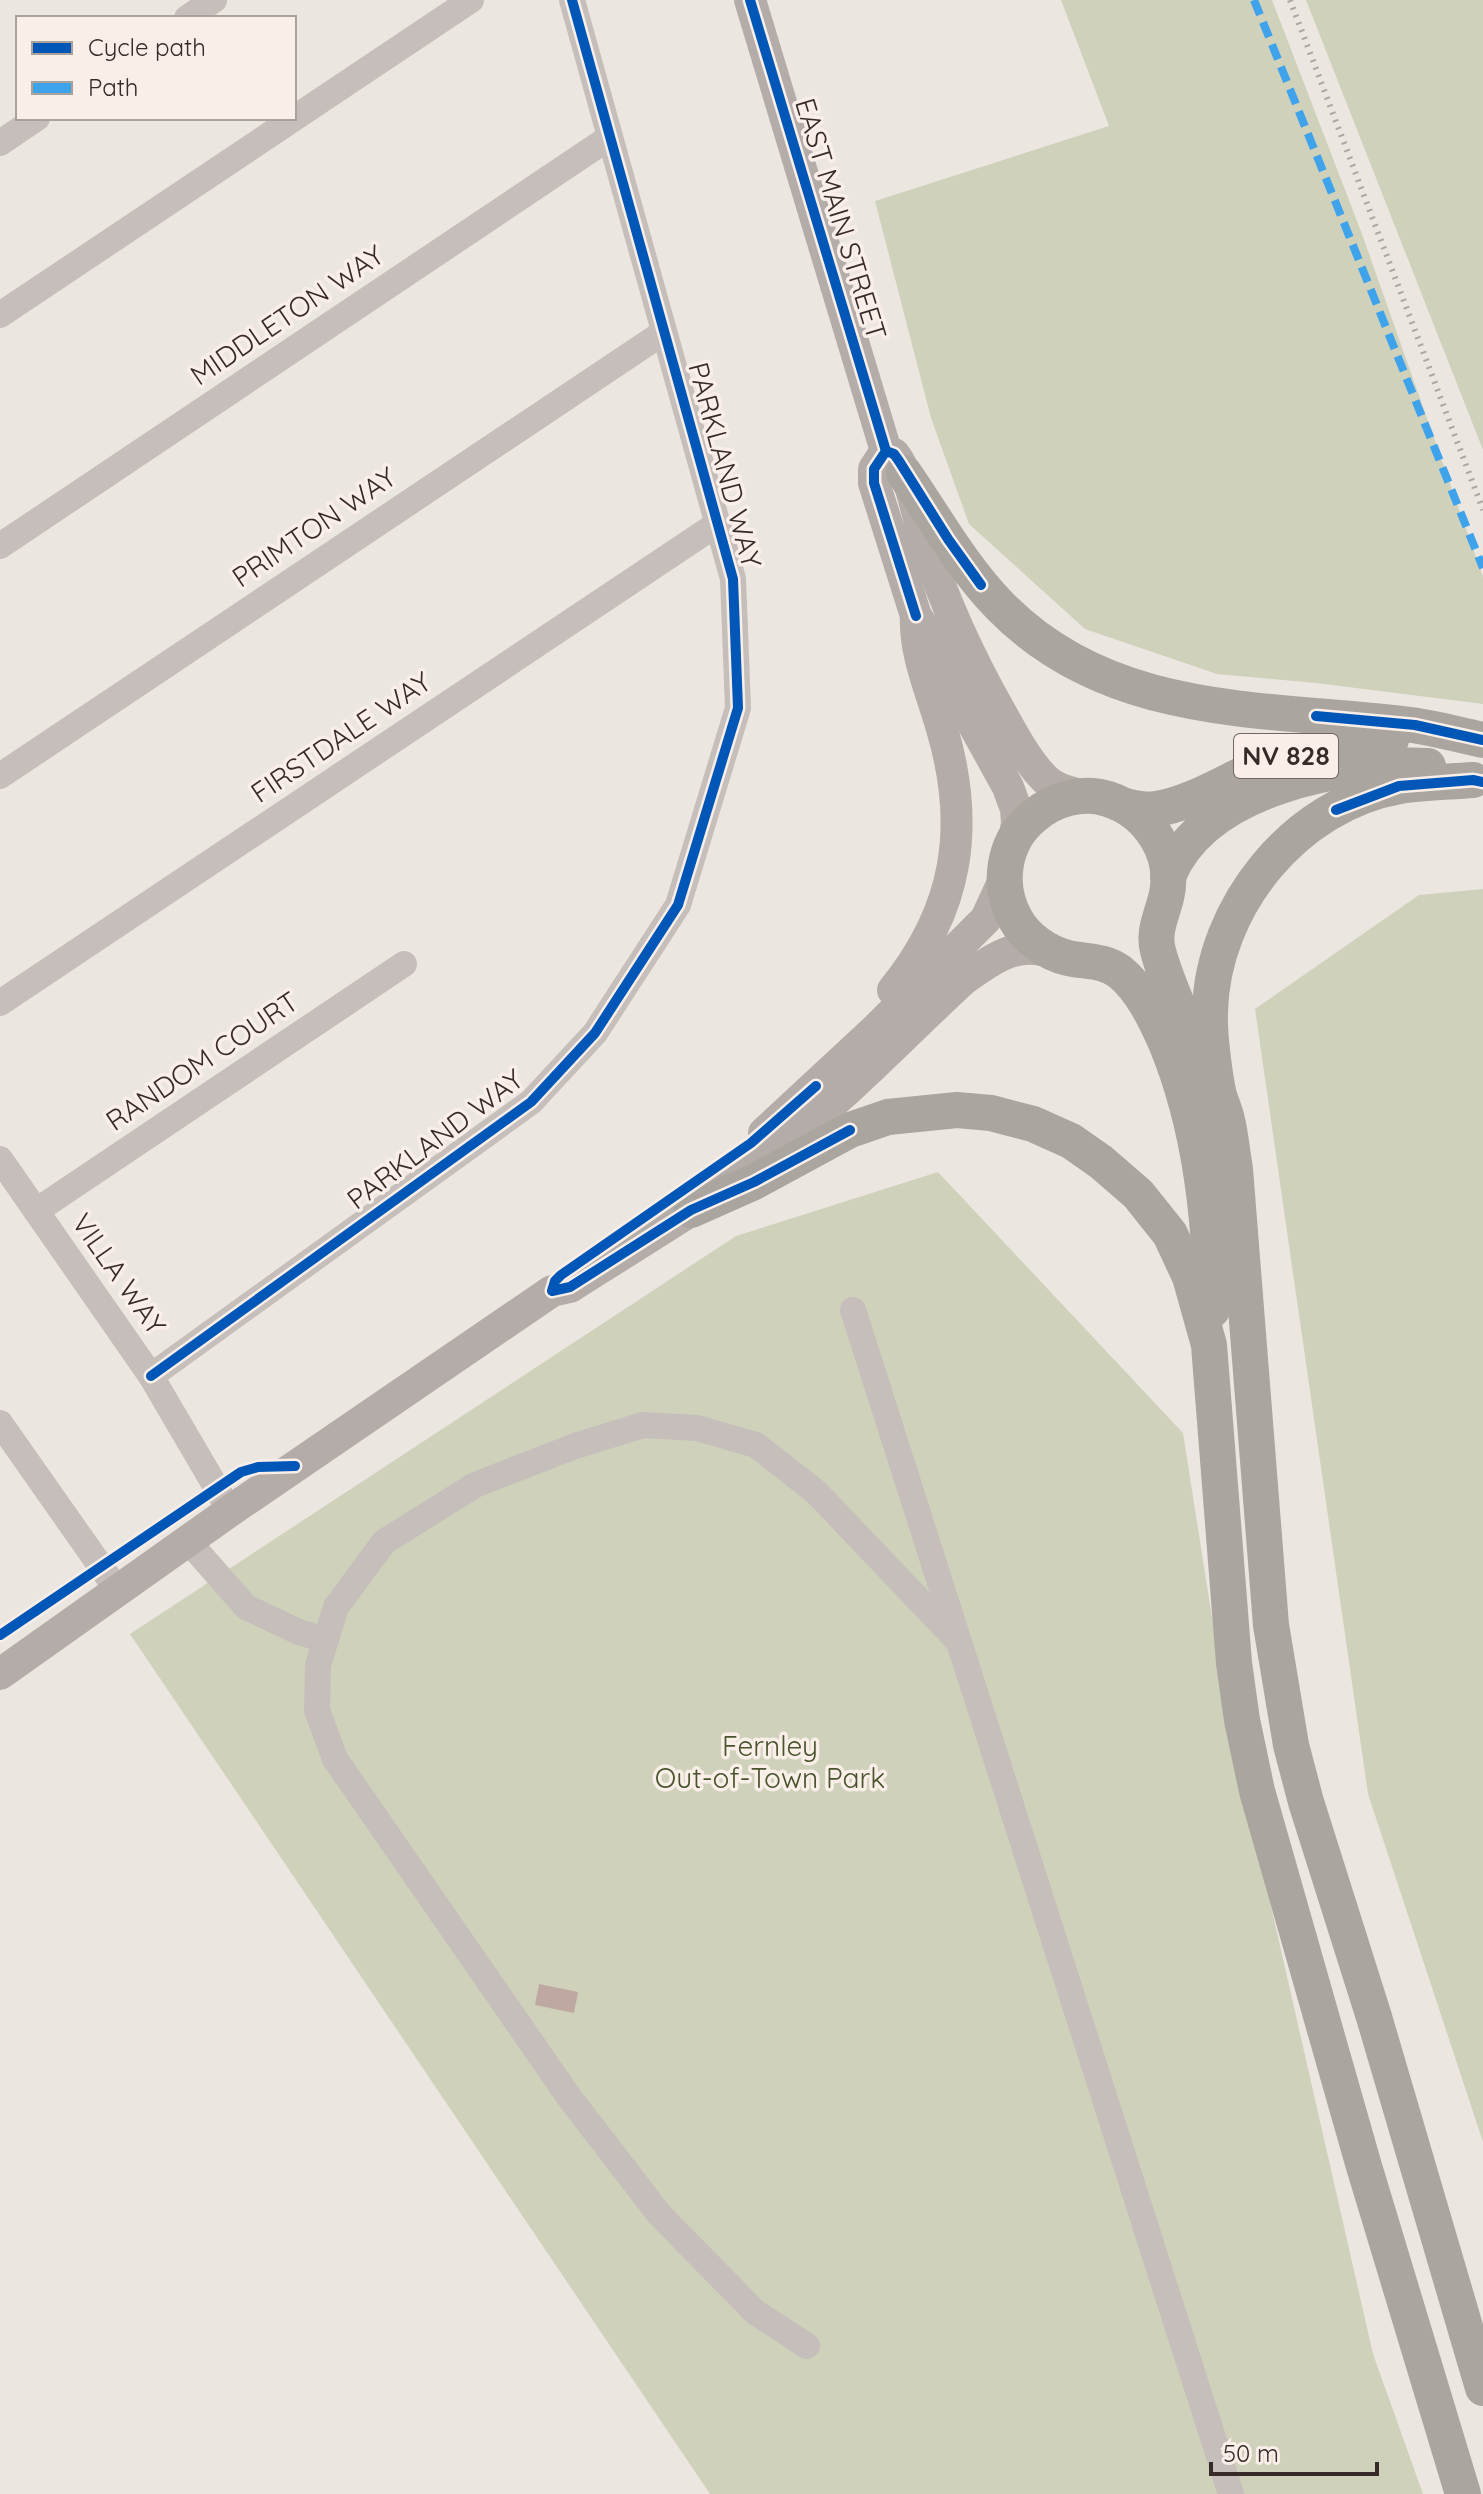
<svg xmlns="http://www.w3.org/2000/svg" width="1483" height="2494" font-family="Quicksand,sans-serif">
  <rect width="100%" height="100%" fill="#ece6e0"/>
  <g fill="#cfd1bb">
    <polygon points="1061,0 1272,0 1362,234 1483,577 1483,704 1316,683 1217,674 1085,629 969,524 931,418 875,201 1109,126"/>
    <polygon points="1306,0 1483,0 1483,450"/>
    <polygon points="1483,889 1483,2142 1368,1794 1255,1009 1419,895"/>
    <polygon points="938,1172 1183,1433 1227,1713 1373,2354 1423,2494 710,2494 130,1634 736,1236"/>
  </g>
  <polygon fill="#bfa8a2" points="539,1984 578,1992 574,2013 535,2005"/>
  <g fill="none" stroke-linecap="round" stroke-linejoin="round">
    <g stroke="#c5beba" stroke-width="26">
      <polyline points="187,18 214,0"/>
      <polyline points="0,143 37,118"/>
      <polyline points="0,315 471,0"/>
      <polyline points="0,546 610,137"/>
      <polyline points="0,776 664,332"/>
      <polyline points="0,1003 717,524"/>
      <polyline points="0,1159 151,1376 230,1511"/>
      <polyline points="36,1211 404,964"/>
      <polyline points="853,1310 1231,2494"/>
      <polyline points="151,1376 531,1102 595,1033 678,905 738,708 733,579 572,0"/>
      <polyline points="0,1423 118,1591"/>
      <polyline points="188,1541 246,1607 299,1632 326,1640"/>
      <polyline points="807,2346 755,2312 659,2214 569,2097 335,1759 317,1710 318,1665 336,1607 384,1542 475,1485 575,1446 643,1425 697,1428 756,1445 816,1492 958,1641"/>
    </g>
    <g stroke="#b4aca8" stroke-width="32">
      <path d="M 750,0 L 886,451 L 894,454 C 913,479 917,517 926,546 C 945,604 971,660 1001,713 C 1014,736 1027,761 1045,779 C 1056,790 1070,792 1084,796"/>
      <polyline points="886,451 874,469 874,483 916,616 931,638 966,711 1008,787 1016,809 1017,824 1014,839"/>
      <path d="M 893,990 C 958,910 971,827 942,729 C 932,693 914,654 916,616"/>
      <polyline points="764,1133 875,1030 986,919 1004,880"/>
      <path d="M 0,1674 L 230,1511 L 552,1291 L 570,1287 C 640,1242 713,1200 779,1148 C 845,1097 903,1035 964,979 C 991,960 1014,942 1047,951"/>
    </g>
    <g stroke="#aba59f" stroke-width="36">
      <path d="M 904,473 C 935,518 962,567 1000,606 C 1111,720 1267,707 1411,725 C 1435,728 1459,735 1483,740"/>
      <path d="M 1473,780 C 1449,782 1424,782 1400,786 C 1295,804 1212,907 1210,1012 C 1209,1032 1214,1071 1218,1091 C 1220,1101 1225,1110 1227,1120 C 1231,1136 1232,1153 1235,1169 L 1271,1625 L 1291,1745 L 1306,1802 L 1374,2017 L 1483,2388"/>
      <path d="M 1125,806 C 1135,808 1145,811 1156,809 C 1193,804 1234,776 1270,762 C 1308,747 1349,742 1391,740"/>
      <path d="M 1168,876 C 1205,787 1343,762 1428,766"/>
      <path d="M 1203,1064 C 1189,1032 1167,985 1158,951 C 1153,932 1161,917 1166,898 C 1177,855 1149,812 1108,799 C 1082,791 1054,799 1034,816 C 1003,841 996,885 1016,920 C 1026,938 1047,953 1068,958 C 1086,962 1104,960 1120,972 C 1141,989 1155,1018 1166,1043 C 1201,1128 1210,1219 1212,1310"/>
      <polyline points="691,1210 754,1182 850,1130 888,1117 957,1110 991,1113 1033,1124 1071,1141 1101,1162 1138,1194 1170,1234 1190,1277 1209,1345 1234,1663 1242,1720 1257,1791 1363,2163 1463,2494"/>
    </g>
    <polyline stroke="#ada7a4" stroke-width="6" stroke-dasharray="2 6" stroke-linecap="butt" points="1290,0 1483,510"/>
    <polyline stroke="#3fa3eb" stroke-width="8" stroke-dasharray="16 8" stroke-linecap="butt" points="1254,0 1483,568"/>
    <defs>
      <g id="cycleway">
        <polyline points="750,0 886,451 894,454 899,461 948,539 981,585"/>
        <polyline points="886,451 874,469 874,483 916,616"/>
        <polyline points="1316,716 1415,725 1483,740"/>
        <polyline points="1336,810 1399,786 1473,780 1483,782"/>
        <polyline points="816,1086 751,1143 561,1275 555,1281 552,1291 570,1287 691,1210 754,1182 850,1130"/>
        <polyline points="151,1376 531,1102 595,1033 678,905 738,708 733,579 572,0"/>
        <polyline points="0,1635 241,1472 258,1467 295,1466"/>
      </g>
    </defs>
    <use href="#cycleway" stroke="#f9efe8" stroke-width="15"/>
    <use href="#cycleway" stroke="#0057b8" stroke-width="10"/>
  </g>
  <g text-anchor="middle" stroke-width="7" stroke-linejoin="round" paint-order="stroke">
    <rect fill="#f9efe8" stroke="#706662" stroke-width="2" x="1234" y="734" width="104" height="44" rx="6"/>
    <g font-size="26" font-weight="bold" fill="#362b28">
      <text x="1286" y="765">NV 828</text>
    </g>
    <g font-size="28" fill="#362b28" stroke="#f9efe8">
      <text transform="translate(841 219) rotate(73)" y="10">EAST MAIN STREET</text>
      <text transform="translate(287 315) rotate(-34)" y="10">MIDDLETON WAY</text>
      <text transform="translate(725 465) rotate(75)" y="10">PARKLAND WAY</text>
      <text transform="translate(314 527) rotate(-34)" y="10">PRIMTON WAY</text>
      <text transform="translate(341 737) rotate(-34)" y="10">FIRSTDALE WAY</text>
      <text transform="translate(202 1061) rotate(-34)" y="10">RANDOM COURT</text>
      <text transform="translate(435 1139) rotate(-37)" y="10">PARKLAND WAY</text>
      <text transform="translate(119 1274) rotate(55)" y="10">VILLA WAY</text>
    </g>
    <g font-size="28" fill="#49532c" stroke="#f9efe8">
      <text x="770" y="1756">Fernley<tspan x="770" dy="32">Out-of-Town Park</tspan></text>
    </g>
  </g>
  <rect x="16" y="16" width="280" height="104" fill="#f9efe8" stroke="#aba19b" stroke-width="2"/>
  <rect x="32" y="42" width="40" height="12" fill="#0057b8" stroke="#aba19b" stroke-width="2"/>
  <text x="88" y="56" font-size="24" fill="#362b28">Cycle path</text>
  <rect x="32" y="82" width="40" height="12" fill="#3fa3eb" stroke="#aba19b" stroke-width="2"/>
  <text x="88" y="96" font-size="24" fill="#362b28">Path</text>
  <path d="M1211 2462v12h166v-12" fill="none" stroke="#362b28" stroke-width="4"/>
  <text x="1223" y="2462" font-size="24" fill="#362b28" stroke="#f9efe8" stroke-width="6" paint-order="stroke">50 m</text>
</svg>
